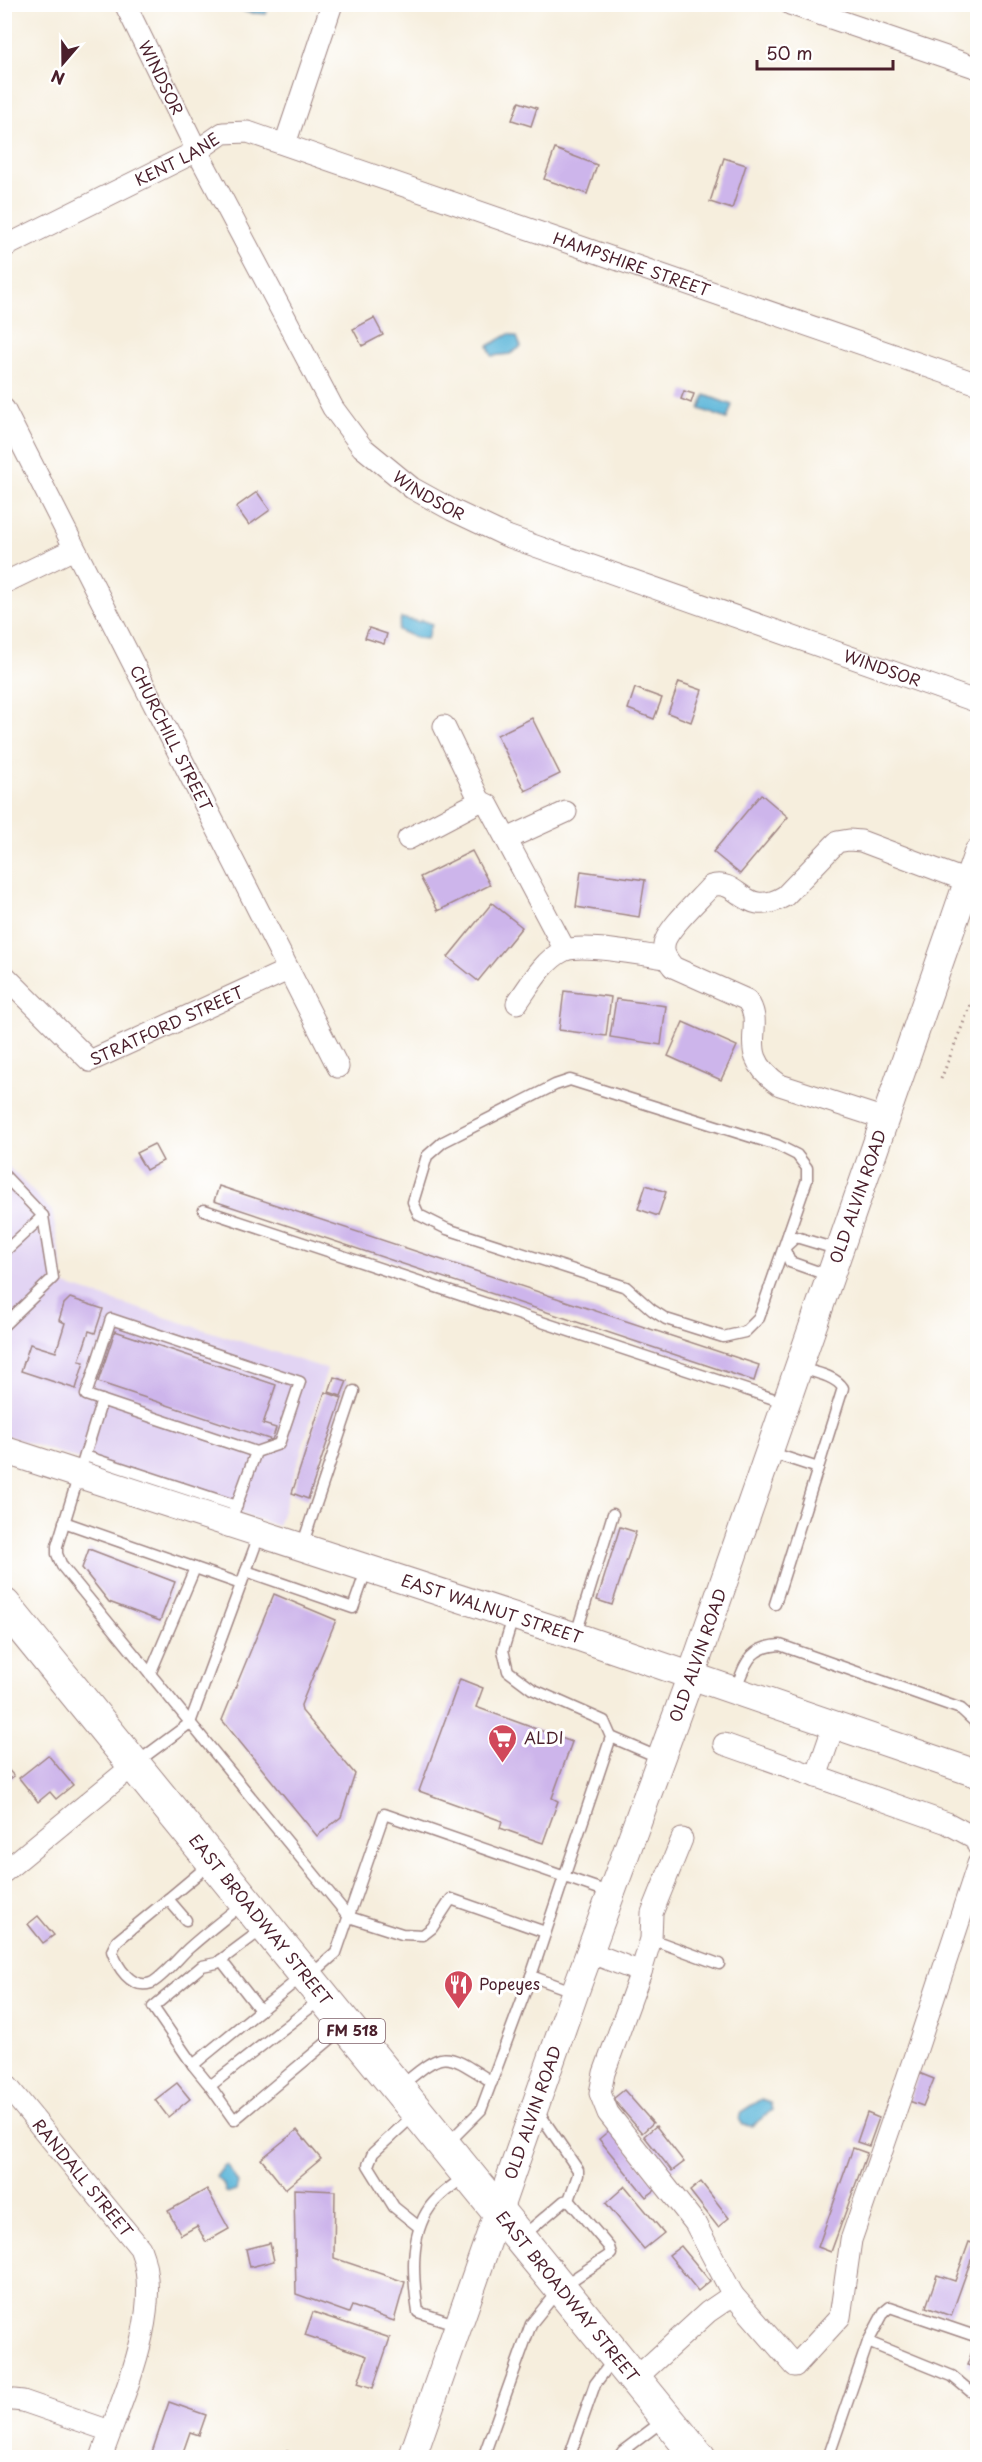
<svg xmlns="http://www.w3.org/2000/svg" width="982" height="2462" font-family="'Playpen Sans',sans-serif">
  <rect width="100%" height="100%" fill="#fff"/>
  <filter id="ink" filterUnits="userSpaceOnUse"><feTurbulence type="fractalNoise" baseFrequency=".0167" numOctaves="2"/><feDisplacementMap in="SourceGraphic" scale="12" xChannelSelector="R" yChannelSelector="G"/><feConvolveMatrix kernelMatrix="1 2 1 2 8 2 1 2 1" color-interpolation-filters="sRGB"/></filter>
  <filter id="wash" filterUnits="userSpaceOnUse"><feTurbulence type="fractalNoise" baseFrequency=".008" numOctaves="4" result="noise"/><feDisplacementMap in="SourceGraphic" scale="24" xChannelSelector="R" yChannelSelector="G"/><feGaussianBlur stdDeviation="1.35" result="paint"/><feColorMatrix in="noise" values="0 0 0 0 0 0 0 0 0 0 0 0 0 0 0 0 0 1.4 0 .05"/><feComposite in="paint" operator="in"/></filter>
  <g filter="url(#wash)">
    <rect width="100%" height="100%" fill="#f6eedd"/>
    <g fill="#e2d4f3">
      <polygon points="5,1163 52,1211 63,1273 5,1330"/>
      <polygon points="59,1283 327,1369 278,1526 5,1435 5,1337"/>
    </g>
    <g fill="#5bb6d9" stroke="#526a82" stroke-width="1.5">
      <path d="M 238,5 L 269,5 L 266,14 C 254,12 244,16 238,5 Z"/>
      <polygon points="509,334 517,337 521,347 510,354 492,356 488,346"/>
      <polygon points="705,395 732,405 727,419 700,409"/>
      <polygon points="401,618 420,622 421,620 432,624 427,639 416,638 398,630"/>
      <polygon points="761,2099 770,2102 772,2110 752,2126 743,2125 739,2119 741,2112"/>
      <polygon points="227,2165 238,2183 236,2191 230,2193 226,2192 223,2183 216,2177 224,2166"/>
    </g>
    <g id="blocks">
      <g fill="#cdb5eb">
        <polygon points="519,102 537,108 531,126 512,120"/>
        <polygon points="555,149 597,165 587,194 544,179"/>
        <polygon points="724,158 746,165 732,209 710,202"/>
        <polygon points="374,318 383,335 362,346 353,329"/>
        <polygon points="684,391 694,394 691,403 681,399"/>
        <polygon points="257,492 270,510 249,525 236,507"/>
        <polygon points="369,628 387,634 384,644 365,638"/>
        <polygon points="679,682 702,690 691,722 668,713"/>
        <polygon points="635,688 662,698 654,719 628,709"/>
        <polygon points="532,718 560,774 525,791 497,735"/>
        <polygon points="761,794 788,817 740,874 713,852"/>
        <polygon points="472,851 490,885 438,911 420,877"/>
        <polygon points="581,871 645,880 639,917 576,907"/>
        <polygon points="492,903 522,927 478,981 448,957"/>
        <polygon points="564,991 611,997 606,1036 559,1030"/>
        <polygon points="616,999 666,1006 661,1045 610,1037"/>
        <polygon points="683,1022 737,1046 721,1080 668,1056"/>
        <polygon points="154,1144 163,1161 146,1170 136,1153"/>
        <polygon points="646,1185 666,1192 658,1216 638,1209"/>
        <polygon points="219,1186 759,1365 754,1381 214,1201"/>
        <polygon points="70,1298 103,1309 95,1333 89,1331 79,1361 84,1362 76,1389 21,1371 30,1344 56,1352 65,1323 59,1320 64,1304"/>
        <polygon points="115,1331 276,1385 263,1424 276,1428 272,1440 98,1382"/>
        <polygon points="334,1377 347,1381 341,1396 329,1392"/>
        <polygon points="325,1392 342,1398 308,1499 292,1493"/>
        <polygon points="620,1527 636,1532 612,1605 597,1600"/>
        <polygon points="89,1549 175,1582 160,1621 109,1602 82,1568"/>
        <polygon points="274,1594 336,1620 301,1705 302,1711 355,1774 341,1817 317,1836 222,1720"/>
        <polygon points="460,1679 483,1688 476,1707 572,1742 552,1798 558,1801 543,1843 500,1828 502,1821 419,1791"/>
        <polygon points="48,1755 73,1785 56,1799 50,1792 38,1802 19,1778"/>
        <polygon points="4,1765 14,1776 4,1783"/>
        <polygon points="38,1916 54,1935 43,1943 28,1924"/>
        <polygon points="919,2073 934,2079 923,2106 909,2101"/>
        <polygon points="177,2083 190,2099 168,2117 155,2100"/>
        <polygon points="624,2090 653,2123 642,2133 613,2099"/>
        <polygon points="867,2113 879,2118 869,2146 857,2142"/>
        <polygon points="656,2126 684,2162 672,2171 644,2136"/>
        <polygon points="611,2129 658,2188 646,2197 599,2139"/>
        <polygon points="297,2130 321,2159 285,2189 261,2159"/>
        <polygon points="853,2148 867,2153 831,2252 818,2247"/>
        <polygon points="701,2182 729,2218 718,2227 690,2191"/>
        <polygon points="625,2186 664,2233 644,2249 606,2203"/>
        <polygon points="207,2189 229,2229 206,2242 197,2226 181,2235 168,2211"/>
        <polygon points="294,2189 335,2191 334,2258 405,2282 394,2321 352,2306 349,2313 296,2294"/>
        <polygon points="969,2242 978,2245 978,2263 971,2260 951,2316 926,2307 937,2275 955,2281"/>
        <polygon points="270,2243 274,2261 250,2267 246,2249"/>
        <polygon points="681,2246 710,2281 698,2291 669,2255"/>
        <polygon points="313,2312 390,2338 373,2388 358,2383 367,2356 305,2335"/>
        <polygon points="973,2349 978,2351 978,2368 967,2365"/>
        <polygon points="169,2402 206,2415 199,2435 190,2432 181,2458 159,2458 151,2455"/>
        <polygon points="287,2451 303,2457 303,2458 285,2458"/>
      </g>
    </g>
  </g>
  <g filter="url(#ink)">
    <use href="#blocks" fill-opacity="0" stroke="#a08684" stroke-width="1.5"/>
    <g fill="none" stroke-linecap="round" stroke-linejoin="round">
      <defs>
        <g id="service">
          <polygon points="570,1080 777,1145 797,1155 807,1168 807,1180 759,1318 745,1332 723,1337 666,1319 652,1310 626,1287 447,1229 419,1215 413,1202 427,1156 443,1142 555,1085"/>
          <polyline points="4,1175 43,1216 53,1278 4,1325"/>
          <polyline points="204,1210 786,1403"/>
          <polyline points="4,1252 43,1216"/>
          <polyline points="830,1276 790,1262 784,1248 796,1237 839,1250"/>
          <path d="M 799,1368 C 812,1372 835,1375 843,1388 L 818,1468"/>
          <polyline points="102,1400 57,1546 57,1554 62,1566 349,1917 402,1934 423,1935 432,1928 451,1899 545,1932"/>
          <polyline points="769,1452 818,1468 775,1604"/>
          <polyline points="85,1456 237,1506"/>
          <polyline points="64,1522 241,1584"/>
          <polyline points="230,1523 256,1452 86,1395 111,1319 300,1382 279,1444 256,1452"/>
          <polyline points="302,1546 354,1391"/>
          <polyline points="246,1571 353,1608 367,1568"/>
          <polyline points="576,1634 613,1514"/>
          <polyline points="150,1674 195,1568"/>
          <path d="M 735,1690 C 746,1664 748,1647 780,1645 L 961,1709 L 976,1723 L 978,1728"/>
          <polyline points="611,1737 660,1758"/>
          <polyline points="136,1763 190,1723 260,1533"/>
          <polyline points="168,1899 211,1863"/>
          <path d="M 186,1920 L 168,1899 L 117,1941 L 112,1951 C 117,1966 131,1990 151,1983 C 161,1979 180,1956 189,1948 C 207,1932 225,1918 244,1903"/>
          <polyline points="264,1928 217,1963 202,1966 153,2007 193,2065 301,1977"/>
          <polyline points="651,1939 719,1964"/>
          <polyline points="221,1960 260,2010"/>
          <polyline points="311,1975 336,1953 384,1814 611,1893"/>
          <polyline points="531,1976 575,1992"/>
          <polyline points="320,2000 210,2086 234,2120 345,2027"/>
          <polyline points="193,2065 210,2086"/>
          <path d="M 401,2086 C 445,2049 444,2051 492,2082"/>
          <polyline points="537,2110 578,2170 578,2175 569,2200"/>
          <polyline points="415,2114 373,2153 368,2165 394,2207 419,2227"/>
          <polyline points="448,2143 481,2110 531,1976 611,1737 604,1721 532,1689 508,1671 503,1650 513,1618"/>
          <path d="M 458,2325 L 418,2312 C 413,2279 409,2236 430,2207 C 438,2195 454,2185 465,2176"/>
          <polyline points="868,2342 884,2312 890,2307 978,2337"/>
          <polyline points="483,2458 531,2324 560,2288 611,2254 609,2247 569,2200 564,2201 523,2236"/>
          <polyline points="569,2458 595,2384 614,2359"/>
          <polyline points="618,2458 623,2451 664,2420"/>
          <polyline points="828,2458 868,2342 952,2376 970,2391 978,2394"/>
        </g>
        <g id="minor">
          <path id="s1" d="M 125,4 L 197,151 L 333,408 L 362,447 L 412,488 L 452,510 L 507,536 L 978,702"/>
          <polyline points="790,4 978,68"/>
          <polyline points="285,144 332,4"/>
          <path id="s2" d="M 4,247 L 197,151 L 223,133 L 248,132 L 978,384"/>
          <path id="s3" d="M 4,409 L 338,1067"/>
          <polyline points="4,583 74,549"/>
          <polyline points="444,726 480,801"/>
          <polyline points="408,839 480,801 488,805 565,950"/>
          <polyline points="507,839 566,812"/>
          <path id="s4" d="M 4,975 L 90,1061 L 288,970"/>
          <path d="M 517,1003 C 530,985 543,961 563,951 C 581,942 643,955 665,958"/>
          <path d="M 885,1119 L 780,1085 C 732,1052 768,1028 747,1000 L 673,967 C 668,960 663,955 664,946 C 664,931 701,898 711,886 C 740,877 743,920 785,896 L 837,842 L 849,840 L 861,841 L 967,881"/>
          <polyline points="724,1744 947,1823 975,1838 978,1846"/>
          <polyline points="816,1777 834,1725"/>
          <polyline points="4,1872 135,1764"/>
          <polyline points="589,1952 641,1972 604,2073 600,2093 608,2113 695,2223 733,2295"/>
          <polyline points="641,1972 651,1939 652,1913 682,1839"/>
          <path id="s5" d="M 4,2082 L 140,2248 C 165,2309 122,2398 101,2458"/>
          <polyline points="635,2379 708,2312 733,2295 795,2366 840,2317 851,2240 913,2061 978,1864"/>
          <polyline points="4,2399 23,2401 110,2431"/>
        </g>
        <g id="tertiary">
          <path id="s6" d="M 4,1450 L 575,1636 L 978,1774"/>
          <path id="s7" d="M 412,2458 L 575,1992 L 691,1676 L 978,852"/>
        </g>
        <g id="primary">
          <path id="s8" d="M 4,1605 L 699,2458"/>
        </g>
      </defs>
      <use href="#service" stroke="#a08684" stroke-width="13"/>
      <use href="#minor" stroke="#a08684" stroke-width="23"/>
      <use href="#tertiary" stroke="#a08684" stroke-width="29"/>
      <use href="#primary" stroke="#a08684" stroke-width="35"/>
      <polyline stroke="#a08684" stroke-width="3" stroke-dasharray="1.5 4.5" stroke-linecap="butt" points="941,1079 978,986"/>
      <use href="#service" stroke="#fff" stroke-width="10"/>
      <use href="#minor" stroke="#fff" stroke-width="21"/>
      <use href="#tertiary" stroke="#fff" stroke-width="27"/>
      <use href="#primary" stroke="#fff" stroke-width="33"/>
    </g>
  </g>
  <defs>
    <symbol id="supermarket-pin" viewBox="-11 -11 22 30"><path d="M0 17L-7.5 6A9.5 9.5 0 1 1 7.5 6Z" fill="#d1495b" stroke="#fff"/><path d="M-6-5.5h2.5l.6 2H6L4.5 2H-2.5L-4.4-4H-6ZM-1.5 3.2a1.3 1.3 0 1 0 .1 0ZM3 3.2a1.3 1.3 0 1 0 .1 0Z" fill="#fff"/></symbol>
    <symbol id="restaurant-pin" viewBox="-11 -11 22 30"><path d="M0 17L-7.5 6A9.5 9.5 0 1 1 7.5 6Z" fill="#d1495b" stroke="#fff"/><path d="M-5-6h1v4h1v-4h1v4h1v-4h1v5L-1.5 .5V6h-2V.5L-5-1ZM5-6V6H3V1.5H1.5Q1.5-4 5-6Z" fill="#fff"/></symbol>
  </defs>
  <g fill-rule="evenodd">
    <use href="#supermarket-pin" x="486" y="1722" width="33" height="45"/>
    <use href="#restaurant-pin" x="442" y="1968" width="33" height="45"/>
  </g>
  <g text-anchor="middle" stroke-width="6" stroke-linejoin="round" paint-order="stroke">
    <rect fill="#fff" stroke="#80626b" stroke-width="1.5" x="319" y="2019" width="66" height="24" rx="4.5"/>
    <g font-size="15" font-weight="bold" fill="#4a1f2b">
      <text x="352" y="2036">FM 518</text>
    </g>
    <g font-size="16" fill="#4a1f2b" stroke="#fff">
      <text dy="6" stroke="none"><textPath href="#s1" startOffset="82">WINDSOR</textPath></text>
      <text dy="6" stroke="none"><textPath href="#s2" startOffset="194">KENT LANE</textPath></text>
      <text dy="6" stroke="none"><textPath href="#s2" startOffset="678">HAMPSHIRE STREET</textPath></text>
      <text dy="6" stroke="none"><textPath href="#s1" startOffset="586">WINDSOR</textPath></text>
      <text dy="6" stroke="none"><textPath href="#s1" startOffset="1072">WINDSOR</textPath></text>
      <text dy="6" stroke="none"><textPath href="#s3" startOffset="369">CHURCHILL STREET</textPath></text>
      <text dy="6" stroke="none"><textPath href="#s4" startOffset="206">STRATFORD STREET</textPath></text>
      <text dy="6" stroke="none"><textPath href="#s7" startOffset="1338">OLD ALVIN ROAD</textPath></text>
      <text dy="6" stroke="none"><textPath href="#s6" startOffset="513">EAST WALNUT STREET</textPath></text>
      <text dy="6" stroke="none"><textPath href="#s7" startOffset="852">OLD ALVIN ROAD</textPath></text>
      <text dy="6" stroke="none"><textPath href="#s8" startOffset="406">EAST BROADWAY STREET</textPath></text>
      <text dy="6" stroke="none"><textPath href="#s7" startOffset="366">OLD ALVIN ROAD</textPath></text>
      <text dy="6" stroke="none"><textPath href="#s5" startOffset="124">RANDALL STREET</textPath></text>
      <text dy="6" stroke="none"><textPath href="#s8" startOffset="892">EAST BROADWAY STREET</textPath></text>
    </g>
    <g font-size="16" fill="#4a1f2b" stroke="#fff" text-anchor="start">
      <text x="524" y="1744">ALDI</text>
      <text x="479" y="1990">Popeyes</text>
    </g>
  </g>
  <rect width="982" height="2462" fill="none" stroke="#fff" stroke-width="24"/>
  <g transform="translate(63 63) rotate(200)" stroke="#ffffff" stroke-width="4.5" paint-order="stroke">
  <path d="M0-4.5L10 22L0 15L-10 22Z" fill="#4a1f2b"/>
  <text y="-9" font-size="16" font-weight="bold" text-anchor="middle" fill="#4a1f2b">N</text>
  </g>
  <path d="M757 60v9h136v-9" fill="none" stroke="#4a1f2b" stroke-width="3"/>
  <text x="766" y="60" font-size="18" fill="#4a1f2b" stroke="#ffffff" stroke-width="4.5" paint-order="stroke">50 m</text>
</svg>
